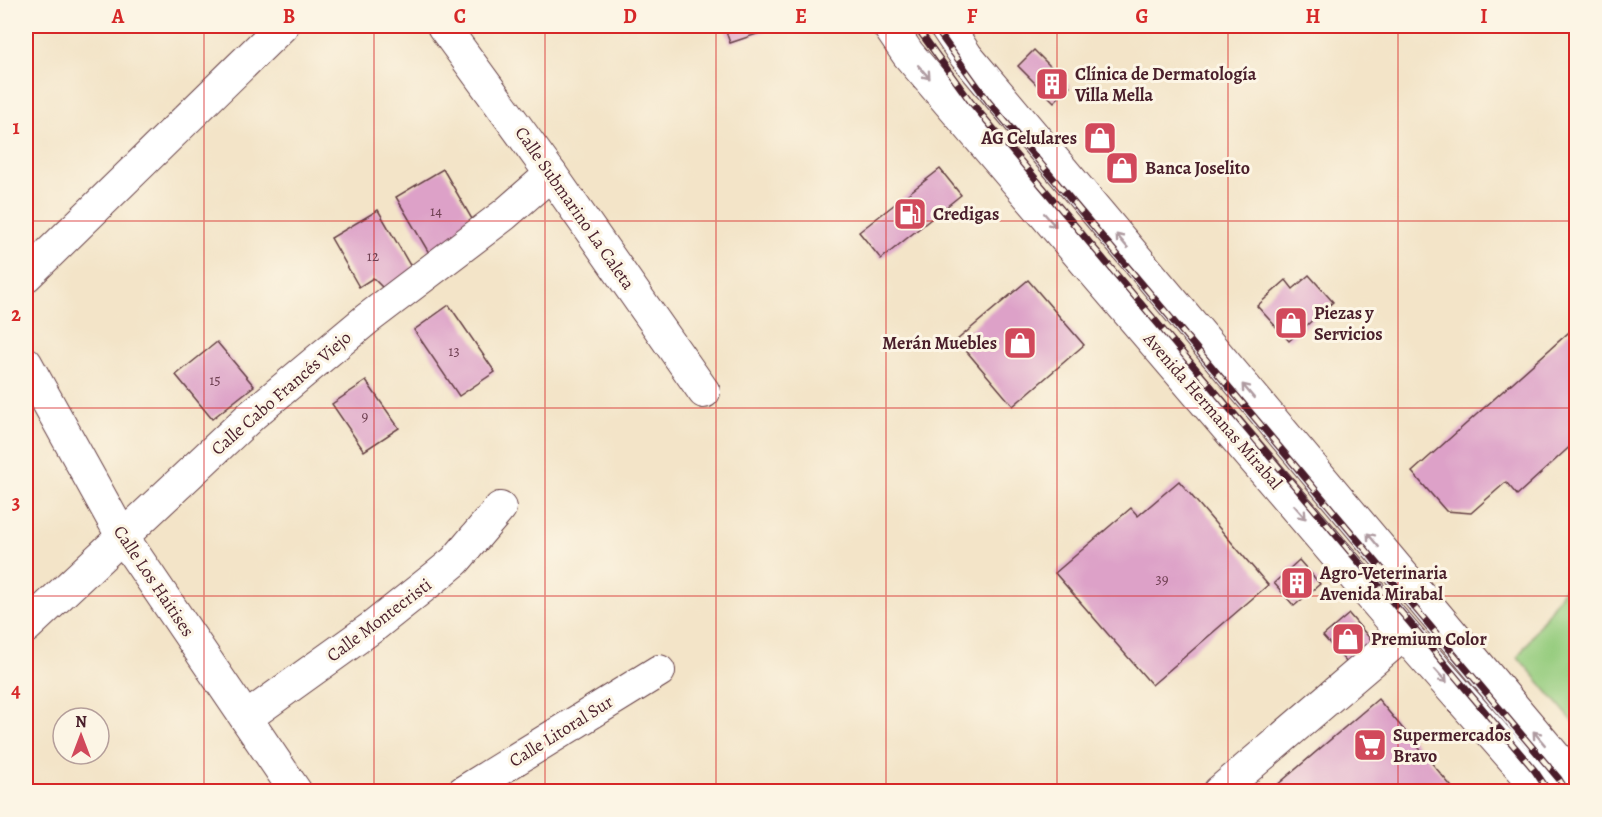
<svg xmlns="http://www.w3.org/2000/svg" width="1602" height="817" font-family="Alegreya,serif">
  <rect width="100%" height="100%" fill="#fcf5e5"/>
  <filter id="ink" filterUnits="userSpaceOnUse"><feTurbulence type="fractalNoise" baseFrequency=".0167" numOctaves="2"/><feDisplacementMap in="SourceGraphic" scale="12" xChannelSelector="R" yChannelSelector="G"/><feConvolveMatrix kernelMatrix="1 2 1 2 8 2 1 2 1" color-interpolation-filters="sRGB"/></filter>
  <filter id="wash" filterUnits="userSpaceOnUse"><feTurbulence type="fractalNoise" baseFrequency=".008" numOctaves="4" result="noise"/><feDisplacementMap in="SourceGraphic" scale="24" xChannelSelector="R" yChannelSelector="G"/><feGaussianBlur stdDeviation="1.35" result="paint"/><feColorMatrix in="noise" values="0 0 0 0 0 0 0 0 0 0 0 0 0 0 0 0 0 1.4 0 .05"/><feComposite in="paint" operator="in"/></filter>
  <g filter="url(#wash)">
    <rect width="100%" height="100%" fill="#f3e4c8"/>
    <polygon fill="#95cc7e" stroke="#707654" stroke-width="1.5" points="1576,571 1576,725 1518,657"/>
    <g id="blocks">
      <g fill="#dda1c8">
        <polygon points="724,26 781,26 730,43"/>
        <polygon points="1034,50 1070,86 1054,102 1018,66"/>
        <polygon points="1124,159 1132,168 1121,177 1113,168"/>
        <polygon points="443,169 476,226 429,253 396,197"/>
        <polygon points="940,169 961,195 881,259 859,232"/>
        <polygon points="378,210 415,274 386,291 373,278 359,287 331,238"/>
        <polygon points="1309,275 1333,302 1289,341 1257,306 1286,280 1293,289"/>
        <polygon points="1028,280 1084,345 1013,406 957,340"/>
        <polygon points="449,305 495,372 459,396 414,330"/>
        <polygon points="1576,326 1576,441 1517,495 1506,482 1471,513 1446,511 1412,472"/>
        <polygon points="217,342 254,386 212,419 176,375"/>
        <polygon points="366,381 399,428 364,451 332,404"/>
        <polygon points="1179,481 1268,585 1152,685 1055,573 1131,508 1138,516"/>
        <polygon points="1299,560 1320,584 1294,606 1274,583"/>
        <polygon points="1349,614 1373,642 1348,664 1323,636"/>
        <polygon points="1378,699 1456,792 1269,792"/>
      </g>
    </g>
  </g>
  <g filter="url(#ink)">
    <use href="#blocks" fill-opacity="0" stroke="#633d43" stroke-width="1.5"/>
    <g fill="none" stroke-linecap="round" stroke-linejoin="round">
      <defs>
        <g id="minor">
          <polyline points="443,26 551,174 704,392"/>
          <polyline points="26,276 282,26"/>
          <polyline points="26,363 122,536 296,792"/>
          <polyline points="26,627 252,415 367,319 504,215 551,174"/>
          <polyline points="246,718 374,626 438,575 455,561 500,508"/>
          <polyline points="463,792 659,671"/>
          <polyline points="1219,792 1404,634"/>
        </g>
        <g id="major">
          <polyline points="889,26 908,54 1404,634 1543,792"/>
          <polyline points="946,26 966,56 1576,782"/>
        </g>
      </defs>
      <use href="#minor" stroke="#633d43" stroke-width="34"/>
      <use href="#major" stroke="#633d43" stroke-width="35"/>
      <use href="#minor" stroke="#fff" stroke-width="32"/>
      <use href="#major" stroke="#fff" stroke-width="33"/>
      <defs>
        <g id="rail">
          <polyline points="916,26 970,101 1535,771 1549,792"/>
          <polyline points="934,26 988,101 1559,779 1567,792"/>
        </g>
      </defs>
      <use href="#rail" stroke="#4a1f2b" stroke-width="7"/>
      <use href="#rail" stroke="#fcf5e5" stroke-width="4.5" stroke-dasharray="14" stroke-linecap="butt"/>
    </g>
    <defs><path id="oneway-shaft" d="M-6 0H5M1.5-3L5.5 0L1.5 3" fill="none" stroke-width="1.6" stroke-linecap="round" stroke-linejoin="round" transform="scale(1.5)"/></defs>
    <g stroke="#ae9aa0">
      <use href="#oneway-shaft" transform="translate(924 72) rotate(49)"/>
      <use href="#oneway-shaft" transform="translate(1050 220) rotate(49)"/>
      <use href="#oneway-shaft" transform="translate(1122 241) rotate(-130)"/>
      <use href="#oneway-shaft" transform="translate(1248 391) rotate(-130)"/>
      <use href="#oneway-shaft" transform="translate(1300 512) rotate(49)"/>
      <use href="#oneway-shaft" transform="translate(1373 540) rotate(-130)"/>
      <use href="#oneway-shaft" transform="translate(1441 676) rotate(48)"/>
      <use href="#oneway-shaft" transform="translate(1539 738) rotate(-130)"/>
    </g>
  </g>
  <path fill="none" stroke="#d62828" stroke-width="1.5" stroke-opacity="0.55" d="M 204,26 L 204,792M 374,26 L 374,792M 545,26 L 545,792M 716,26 L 716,792M 886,26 L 886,792M 1057,26 L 1057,792M 1228,26 L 1228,792M 1398,26 L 1398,792M 26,221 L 1576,221M 26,408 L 1576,408M 26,596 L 1576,596"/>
  <defs>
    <symbol id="building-square" viewBox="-11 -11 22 22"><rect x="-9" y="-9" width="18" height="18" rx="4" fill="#d1495b" stroke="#fcf5e5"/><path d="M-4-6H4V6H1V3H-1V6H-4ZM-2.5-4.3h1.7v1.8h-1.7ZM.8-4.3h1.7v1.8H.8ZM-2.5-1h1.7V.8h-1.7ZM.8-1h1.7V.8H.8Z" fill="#fff"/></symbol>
    <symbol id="shop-square" viewBox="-11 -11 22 22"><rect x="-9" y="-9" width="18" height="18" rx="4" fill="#d1495b" stroke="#fcf5e5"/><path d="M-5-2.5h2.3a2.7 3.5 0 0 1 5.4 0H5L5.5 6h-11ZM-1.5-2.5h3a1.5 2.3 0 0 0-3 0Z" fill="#fff"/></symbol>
    <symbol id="fuel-square" viewBox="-11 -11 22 22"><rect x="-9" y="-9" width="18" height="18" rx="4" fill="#d1495b" stroke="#fcf5e5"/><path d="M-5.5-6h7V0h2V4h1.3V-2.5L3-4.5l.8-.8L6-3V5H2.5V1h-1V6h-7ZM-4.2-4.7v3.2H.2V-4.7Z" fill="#fff"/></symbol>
    <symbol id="supermarket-square" viewBox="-11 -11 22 22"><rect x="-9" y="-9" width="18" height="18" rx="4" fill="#d1495b" stroke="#fcf5e5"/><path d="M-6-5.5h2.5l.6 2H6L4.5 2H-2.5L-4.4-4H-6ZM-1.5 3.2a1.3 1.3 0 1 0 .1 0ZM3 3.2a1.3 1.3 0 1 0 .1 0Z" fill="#fff"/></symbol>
  </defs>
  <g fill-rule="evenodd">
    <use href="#building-square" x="1033" y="65" width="38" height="38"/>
    <use href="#shop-square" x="1081" y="119" width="38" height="38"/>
    <use href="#shop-square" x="1103" y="149" width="38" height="38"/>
    <use href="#fuel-square" x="891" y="195" width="38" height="38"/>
    <use href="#shop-square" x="1272" y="304" width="38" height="38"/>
    <use href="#shop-square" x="1001" y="324" width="38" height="38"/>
    <use href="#building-square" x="1278" y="564" width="38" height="38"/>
    <use href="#shop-square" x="1329" y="620" width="38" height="38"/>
    <use href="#supermarket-square" x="1351" y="726" width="38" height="38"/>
  </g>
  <g text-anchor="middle" stroke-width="6" stroke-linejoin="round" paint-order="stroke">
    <g font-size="15" fill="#6f4052">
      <text x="436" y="216">14</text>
      <text x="373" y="261">12</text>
      <text x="454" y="356">13</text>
      <text x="215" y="385">15</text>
      <text x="365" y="421">9</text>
      <text x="1162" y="584">39</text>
    </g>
    <g font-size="18" font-weight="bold" fill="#4a1f2b" stroke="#fcf5e5" text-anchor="start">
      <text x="1075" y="80">Clínica de Dermatología<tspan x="1075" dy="21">Villa Mella</tspan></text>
      <text x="1077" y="144" text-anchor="end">AG Celulares</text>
      <text x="1145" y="174">Banca Joselito</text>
      <text x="933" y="220">Credigas</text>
      <text x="1314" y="319">Piezas y<tspan x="1314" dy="21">Servicios</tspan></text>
      <text x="997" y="349" text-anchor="end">Merán Muebles</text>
      <text x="1320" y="579">Agro-Veterinaria<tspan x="1320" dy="21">Avenida Mirabal</tspan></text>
      <text x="1371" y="645">Premium Color</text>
      <text x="1393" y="741">Supermercados<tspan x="1393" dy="21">Bravo</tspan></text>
    </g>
    <g font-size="18" fill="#4a1f2b" stroke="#fcf5e5">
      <text transform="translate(575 208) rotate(55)" y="6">Calle Submarino La Caleta</text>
      <text transform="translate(281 393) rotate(-41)" y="6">Calle Cabo Francés Viejo</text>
      <text transform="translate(1213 411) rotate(49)" y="6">Avenida Hermanas Mirabal</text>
      <text transform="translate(154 581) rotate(56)" y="6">Calle Los Haitises</text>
      <text transform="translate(379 620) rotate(-37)" y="6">Calle Montecristi</text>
      <text transform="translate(561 731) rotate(-32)" y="6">Calle Litoral Sur</text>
    </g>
  </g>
  <rect width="1602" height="817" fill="none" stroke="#fcf5e5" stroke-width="66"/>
  <g transform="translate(81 736)"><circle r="28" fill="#fcf5e5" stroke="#b59f9b" stroke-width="1.5"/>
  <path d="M0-4.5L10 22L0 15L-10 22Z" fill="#d1495b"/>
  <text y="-9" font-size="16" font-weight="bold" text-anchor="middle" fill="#4a1f2b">N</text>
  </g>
  <rect x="33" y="33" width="1536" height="751" fill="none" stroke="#d62828" stroke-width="2"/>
  <g font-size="20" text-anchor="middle" font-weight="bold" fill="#d62828">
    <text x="118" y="23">A</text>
    <text x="289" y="23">B</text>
    <text x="460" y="23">C</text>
    <text x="630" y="23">D</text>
    <text x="801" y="23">E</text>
    <text x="972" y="23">F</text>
    <text x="1142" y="23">G</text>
    <text x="1313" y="23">H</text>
    <text x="1484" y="23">I</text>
    <text x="16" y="134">1</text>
    <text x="16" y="321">2</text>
    <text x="16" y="509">3</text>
    <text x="16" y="697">4</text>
  </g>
</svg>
